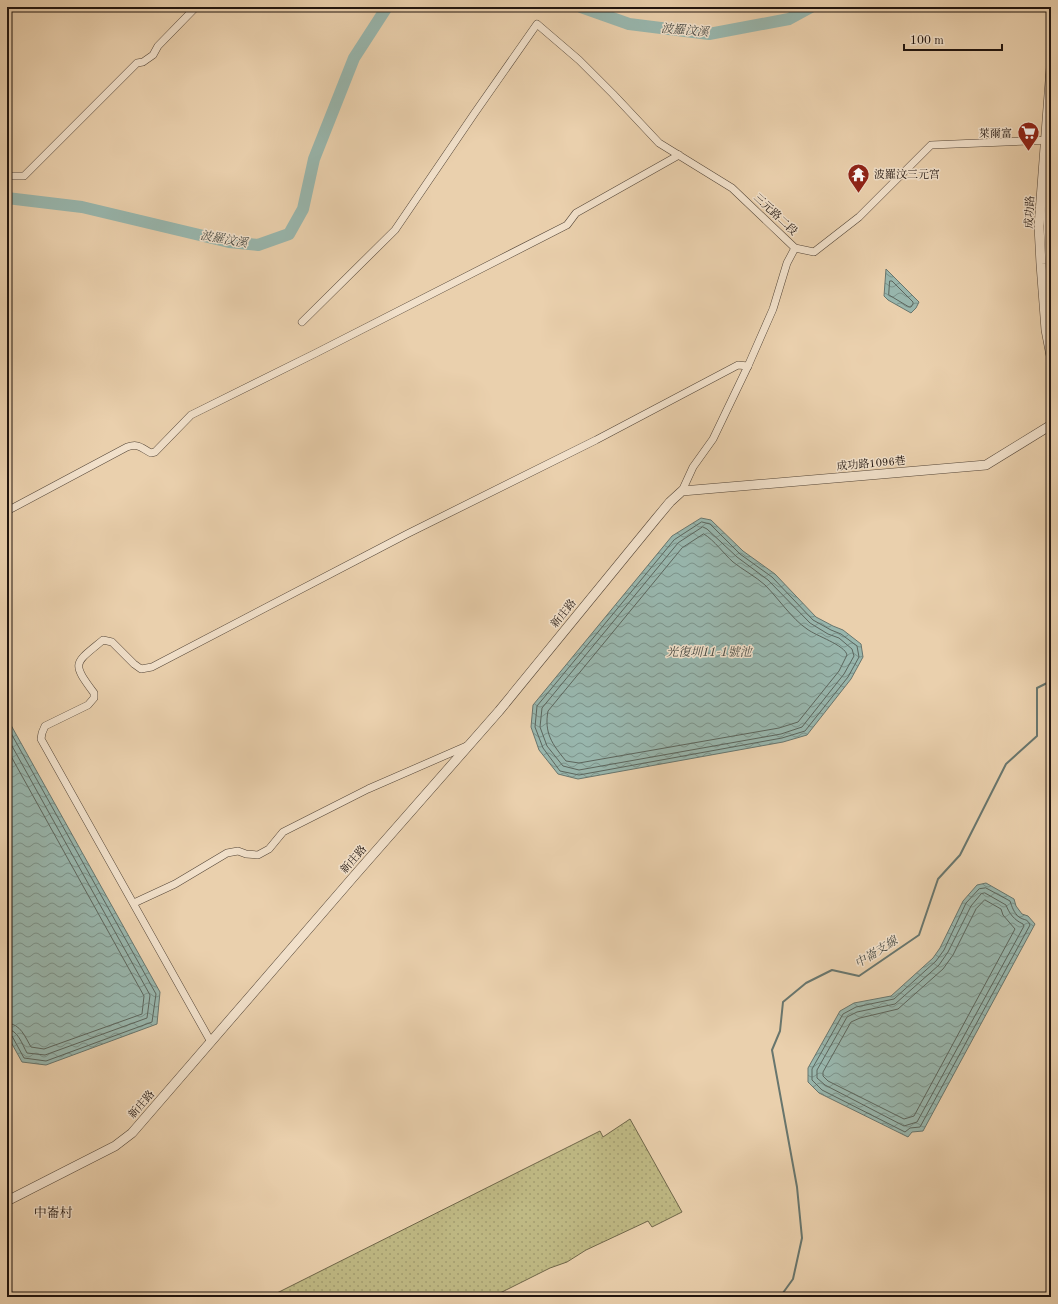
<svg xmlns="http://www.w3.org/2000/svg" width="1058" height="1304" font-family="'Old Standard TT','Noto Serif TC',serif">
  <defs>
    <pattern id="garden-dots" width="8" height="8" patternUnits="userSpaceOnUse"><rect width="8" height="8" fill="#bfb984"/><path d="M2 2h.1M6 6h.1" fill="none" stroke="#a49e71" stroke-width="1.8" stroke-linecap="round"/></pattern>
    <pattern id="water-waves" width="16" height="10" patternUnits="userSpaceOnUse"><rect width="16" height="10" fill="#98b6ad"/><path d="M0 5q4-4 8 0t8 0" fill="none" stroke="#7c938b"/></pattern>
  </defs>
  <rect width="100%" height="100%" fill="#ead0ad"/>
  <filter id="stains"><feTurbulence type="fractalNoise" baseFrequency=".005" numOctaves="4"/><feColorMatrix values="0 0 0 0 .2 0 0 0 0 .09 0 0 0 0 .02 0 0 0 .5 -.17"/></filter>
  <radialGradient id="worn" r=".72"><stop offset=".6" stop-color="#630" stop-opacity="0"/><stop offset="1" stop-color="#630" stop-opacity=".3"/></radialGradient>
  <polygon fill="url(#garden-dots)" stroke="#70674a" points="630,1119 682,1212 652,1227 648,1221 586,1250 567,1262 550,1268 492,1297 269,1297 600,1131 603,1137"/>
  <g fill="url(#water-waves)" stroke="#68766e">
    <polygon points="886,269 919,302 916,308 911,313 888,300 884,296"/>
    <polygon points="701,518 711,520 743,551 775,574 816,617 833,626 843,630 861,644 863,657 851,679 807,735 783,742 578,779 558,774 539,750 531,727 533,705 672,536"/>
    <polygon points="7,718 160,992 157,1024 46,1065 22,1062 7,1035"/>
    <polygon points="986,883 1014,899 1016,906 1022,914 1028,916 1035,924 923,1131 912,1132 908,1137 819,1093 808,1082 808,1068 840,1011 854,1003 891,996 933,958 940,948 963,901 977,885"/>
  </g>
  <g fill="none" stroke-linecap="round" stroke-linejoin="round">
    <g stroke="#5c665e" stroke-width="1">
      <polygon points="890,281 892,281 913,302 913,304 911,307 909,307 889,295"/>
      <polygon points="702,522 710,524 740,554 772,577 813,620 831,630 841,634 857,646 859,657 848,677 805,731 782,738 579,775 560,771 543,748 535,727 537,706 674,540"/>
      <polygon points="703,527 707,529 737,557 768,580 810,623 828,634 839,638 852,649 854,656 844,674 802,727 781,734 579,770 563,766 547,746 540,727 542,708 678,543"/>
      <path d="M 704,534 C 715,541 723,553 733,562 C 743,570 755,576 765,585 C 778,598 792,619 807,629 C 816,636 845,645 847,655 L 839,671 L 798,722 L 779,728 L 579,763 L 566,761 C 552,744 544,733 548,711 L 682,548 Z"/>
      <polyline points="7,726 156,994 152,1022 46,1061 24,1058 12,1036 7,1034"/>
      <path d="M 7,737 L 150,995 L 147,1018 L 45,1055 L 27,1053 C 22,1044 18,1030 7,1029"/>
      <path d="M 7,749 L 144,996 L 142,1014 L 44,1049 L 31,1047 C 25,1037 21,1024 7,1023"/>
      <path d="M 986,888 L 1010,901 C 1012,907 1014,913 1019,917 C 1025,921 1027,918 1030,925 L 920,1127 L 910,1128 L 905,1132 L 822,1090 L 812,1080 L 812,1069 L 843,1014 L 856,1007 L 894,999 L 936,961 L 944,950 L 966,903 L 979,889 Z"/>
      <path d="M 985,893 L 1006,905 C 1009,913 1014,920 1023,924 L 1024,926 L 917,1122 L 904,1126 L 825,1085 L 817,1078 L 817,1070 L 847,1017 L 857,1012 L 895,1004 L 939,965 L 948,952 L 971,906 L 981,894 Z"/>
      <polygon points="985,900 1001,909 1003,915 1015,929 914,1116 904,1119 828,1081 823,1076 823,1072 851,1022 860,1018 898,1009 943,969 953,955 976,909"/>
    </g>
    <polyline stroke="#68766e" stroke-width="2" points="780,1297 793,1279 802,1238 797,1187 772,1050 780,1031 783,1002 806,983 832,970 859,976 919,935 938,879 960,855 1006,764 1037,736 1037,688 1051,681"/>
    <g stroke="#98b6ad" stroke-width="12">
      <polyline points="581,7 629,24 709,34 789,19 811,7"/>
      <polyline points="7,198 82,207 229,242 258,245 289,234 303,209 314,159 354,58 387,7"/>
    </g>
    <defs>
      <g id="minor">
        <polyline points="7,176 24,176 137,63 143,62 153,55 158,46 196,7"/>
        <polyline points="302,322 395,230 474,114 537,24 579,60 613,94 659,143 732,188 795,248 814,252 859,217 931,145 1051,140"/>
        <polyline points="682,491 693,467 713,439 748,366 773,309 787,263 795,248"/>
        <path d="M 7,511 L 127,447 C 139,443 141,448 151,453 L 155,452 L 191,415 L 316,353 L 567,225 L 576,213 L 679,155"/>
        <polyline points="134,903 175,884 227,853 238,851 246,854 258,855 269,849 283,832 368,789 469,745"/>
        <path d="M 211,1042 L 41,739 L 42,733 L 45,726 L 88,705 L 94,698 L 94,693 C 71,662 74,664 103,640 L 112,642 L 134,664 L 141,669 L 152,667 L 407,534 L 596,440 L 738,365 L 748,366"/>
      </g>
      <g id="tertiary">
        <polyline points="1051,68 1039,226 1041,264 1046,330 1051,356"/>
        <polyline points="1051,170 1048,222 1051,284"/>
        <polyline points="7,1201 115,1146 132,1133 355,875 499,711 655,520 670,502 682,491 986,465 1051,425"/>
      </g>
    </defs>
    <use href="#minor" stroke="#534436" stroke-width="8"/>
    <use href="#tertiary" stroke="#534436" stroke-width="10"/>
    <use href="#minor" stroke="#f1e0ca" stroke-width="7"/>
    <use href="#tertiary" stroke="#f1e0ca" stroke-width="9"/>
  </g>
  <defs>
    <symbol id="supermarket-pin" viewBox="-11 -11 22 30"><path d="M0 17L-7.5 6A9.5 9.5 0 1 1 7.5 6Z" fill="#8f2418" stroke="#f1e0ca"/><path d="M-6-5.5h2.5l.6 2H6L4.5 2H-2.5L-4.4-4H-6ZM-1.5 3.2a1.3 1.3 0 1 0 .1 0ZM3 3.2a1.3 1.3 0 1 0 .1 0Z" fill="#fff"/></symbol>
    <symbol id="temple-pin" viewBox="-11 -11 22 30"><path d="M0 17L-7.5 6A9.5 9.5 0 1 1 7.5 6Z" fill="#8f2418" stroke="#f1e0ca"/><path d="M0-6L5-2H3V0L6.5 2.5H4V6H1.5V3h-3V6H-4V2.5H-6.5L-3 0V-2H-5Z" fill="#fff"/></symbol>
  </defs>
  <g fill-rule="evenodd">
    <use href="#supermarket-pin" x="1016" y="120" width="25" height="34"/>
    <use href="#temple-pin" x="846" y="162" width="25" height="34"/>
  </g>
  <g text-anchor="middle" stroke-width="3" stroke-linejoin="round" paint-order="stroke">
    <g font-size="11" fill="#21150f" stroke="#f1e0ca" text-anchor="end">
      <text x="1012" y="137">萊爾富</text>
      <text x="874" y="178" text-anchor="start">波羅汶三元宮</text>
    </g>
    <g font-size="11" fill="#21150f" stroke="#f1e0ca">
      <text transform="translate(1029 212) rotate(-87)" y="4">成功路</text>
      <text transform="translate(776 214) rotate(43)" y="4">三元路二段</text>
      <text transform="translate(871 463) rotate(-5)" y="4">成功路1096巷</text>
      <text transform="translate(563 613) rotate(-51)" y="4">新庄路</text>
      <text transform="translate(353 859) rotate(-49)" y="4">新庄路</text>
      <text transform="translate(141 1104) rotate(-49)" y="4">新庄路</text>
    </g>
    <g font-size="12" font-style="italic" fill="#4b4d46" stroke="#f1e0ca">
      <text transform="translate(685 30) rotate(5)" y="4">波羅汶溪</text>
      <text transform="translate(224 239) rotate(10)" y="4">波羅汶溪</text>
      <text x="709" y="656">光復圳11-1號池</text>
      <text transform="translate(876 952) rotate(-32)" y="4">中崙支線</text>
    </g>
    <g font-size="13" fill="#21150f" stroke="#f1e0ca">
      <text x="53" y="1217">中崙村</text>
    </g>
  </g>
  <rect width="1058" height="1304" fill="none" stroke="#ead0ad" stroke-width="24"/>
  <rect x="8" y="8" width="1042" height="1288" fill="none" stroke="#21150f" stroke-width="2"/>
  <rect x="12" y="12" width="1034" height="1280" fill="none" stroke="#21150f"/>
  <path d="M904 44v6h98v-6" fill="none" stroke="#21150f" stroke-width="2"/>
  <text x="910" y="44" font-size="12" fill="#21150f" stroke="#f1e0ca" stroke-width="3" paint-order="stroke">100 m</text>
  <rect width="100%" height="100%" filter="url(#stains)"/>
  <rect width="100%" height="100%" fill="url(#worn)"/>
</svg>
